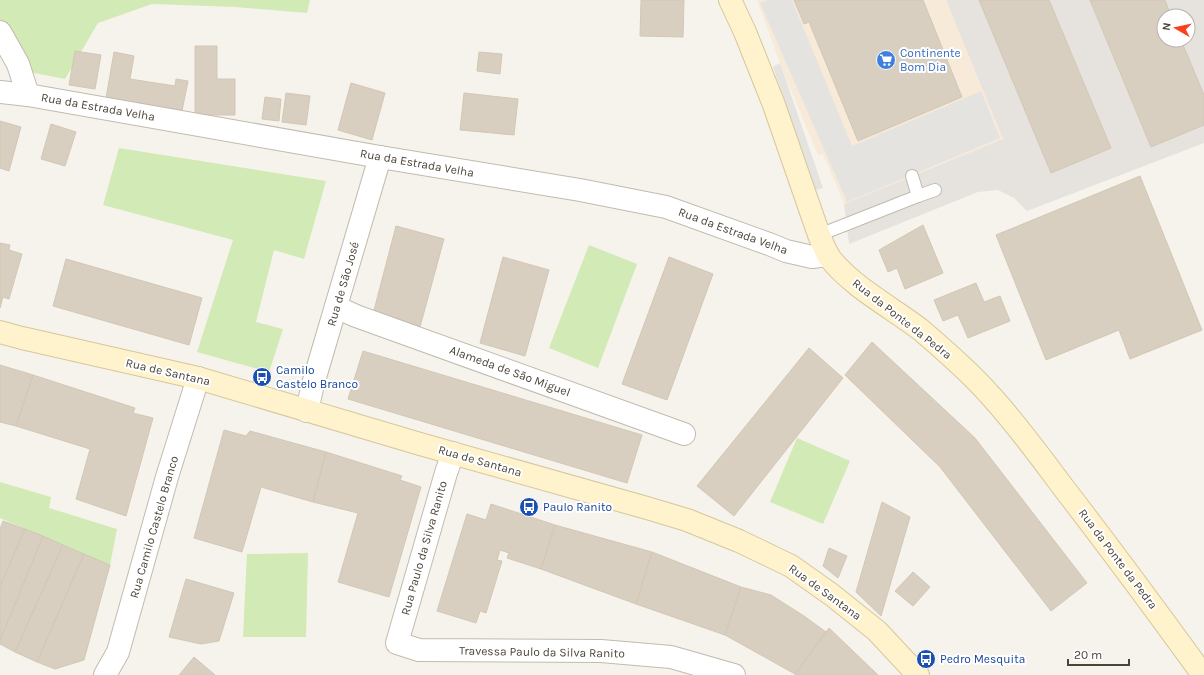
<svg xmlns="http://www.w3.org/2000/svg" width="1204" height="675" font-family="Karla,sans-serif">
  <rect width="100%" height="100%" fill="#f6f3ec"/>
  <polygon fill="#f7ead8" points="757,0 946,0 1003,139 844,204 823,154 818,155 783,71"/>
  <path fill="#e6e2dd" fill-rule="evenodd" d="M 946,0 L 1204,0 L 1204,143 L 1027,211 L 1014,198 L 998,190 L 978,192 L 849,244 L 844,204 L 1003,139 ZM 1164,16 L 1188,16 L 1188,40 L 1164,40 Z"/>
  <g fill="#d2eab5">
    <polygon points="0,0 310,0 307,13 235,7 152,4 98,23 65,79 24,71 0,49"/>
    <polygon points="119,148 326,181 304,259 274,250 256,322 283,329 269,372 197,352 233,240 103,205"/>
    <polygon points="589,245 637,264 598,368 549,348"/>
    <polygon points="797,438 850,461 823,524 770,502"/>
    <polygon points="0,482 51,497 49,508 117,529 110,565 0,518"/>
    <polygon points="308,553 306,637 243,637 247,554"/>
  </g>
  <g fill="#e5e3e0">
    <polygon points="768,0 792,0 852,146 981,91 1000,138 847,202 760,3"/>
    <polygon points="780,63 823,188 816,190 773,67"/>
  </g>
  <g fill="#d8cfc1" stroke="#d3c7b4">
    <polygon points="641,0 684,0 683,37 640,36"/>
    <polygon points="794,0 923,0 962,97 858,141 809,22 804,24"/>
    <polygon points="979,0 1049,0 1111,148 1051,173"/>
    <polygon points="1090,0 1165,0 1171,16 1164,16 1164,40 1181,40 1204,95 1204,125 1151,147"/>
    <polygon points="195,46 217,46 217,79 235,79 235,115 195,115"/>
    <polygon points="75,51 101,55 95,89 69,85"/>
    <polygon points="114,52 134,56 130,79 175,86 176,79 188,81 182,111 106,98"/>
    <polygon points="479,52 502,54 500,74 477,71"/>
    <polygon points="351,83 385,93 372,140 338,130"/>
    <polygon points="286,93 310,96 306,125 282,122"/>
    <polygon points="464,93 518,99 514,135 460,130"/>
    <polygon points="265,97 281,99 279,121 262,119"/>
    <polygon points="0,121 21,127 9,171 0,168"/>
    <polygon points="51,124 76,132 65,166 41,159"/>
    <polygon points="1140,176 1202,330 1130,359 1119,330 1046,360 996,235"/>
    <polygon points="923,225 943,273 905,289 897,268 888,272 879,250"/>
    <polygon points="396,226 444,239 420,327 373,314"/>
    <polygon points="0,243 10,245 9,250 22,254 9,299 3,297 0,308"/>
    <polygon points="503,257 549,270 525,356 480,343"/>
    <polygon points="669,257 713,274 667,400 622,384"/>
    <polygon points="66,259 202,298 189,345 53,306"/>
    <polygon points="976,283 984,302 1000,296 1010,321 968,338 958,315 943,321 934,300"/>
    <polygon points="872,342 975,438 1087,583 1051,611 940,467 845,375"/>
    <polygon points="809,348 843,378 734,516 697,486"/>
    <polygon points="363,351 642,435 627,483 348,399"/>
    <polygon points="0,365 33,375 16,426 0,422"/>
    <polygon points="33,375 135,408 133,413 153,418 126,516 76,499 90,449 16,426"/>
    <polygon points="224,430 246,436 250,431 326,452 313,502 261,487 242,552 194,538"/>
    <polygon points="326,452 402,476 400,480 421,487 389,597 338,582 358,513 313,502"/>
    <polygon points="882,502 910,517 881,616 856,592"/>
    <polygon points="491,504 555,525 541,569 507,558 509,553 500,550 497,560 502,561 486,613 480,611 476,623 437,611 467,514 486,520"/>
    <polygon points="3,521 25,529 0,587 0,529"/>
    <polygon points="555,525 652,552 636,604 541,569"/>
    <polygon points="25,529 43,536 0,641 0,587"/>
    <polygon points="43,536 63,545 15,652 0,644 0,641"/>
    <polygon points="63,545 84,554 37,662 15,652"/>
    <polygon points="829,548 847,556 838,578 823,566"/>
    <polygon points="652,552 741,587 725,635 636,604"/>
    <polygon points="84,554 110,565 84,660 55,669 37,662"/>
    <polygon points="913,572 930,587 913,606 895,591"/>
    <polygon points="186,579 234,593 219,641 201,644 169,637"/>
    <polygon points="741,587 771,595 804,616 826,632 795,674 725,635"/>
    <polygon points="829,628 878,675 795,675"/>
    <polygon points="194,657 215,675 179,675"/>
  </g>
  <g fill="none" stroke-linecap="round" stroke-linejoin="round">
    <defs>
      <g id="lane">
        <polyline points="918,196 935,190"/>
        <polyline points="819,235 918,196 912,176"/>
      </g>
      <g id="street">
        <polyline points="0,32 18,64 28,95"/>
        <polyline points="0,92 28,95 380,157 580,190 666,207 769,244 786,251 812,257 828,255"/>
        <polyline points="336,307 356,316 684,434"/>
        <polyline points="307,411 313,384 380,157"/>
        <polyline points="453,453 446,473 397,643 419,650 601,651 671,657 734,675"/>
        <polyline points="105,675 118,652 167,477 198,378"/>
      </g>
      <g id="secondary">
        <path d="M 730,0 L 745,32 L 774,105 L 819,235 C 822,242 825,250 829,257 C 852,287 891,307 921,330 C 944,350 969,371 989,394 C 1017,424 1041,458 1066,491 C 1113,552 1158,613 1203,675"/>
        <polyline points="0,332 22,338 198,378 420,444 647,508 687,520 739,541 791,566 832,595 877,631 918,675"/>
      </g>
    </defs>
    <use href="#lane" stroke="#c2bbae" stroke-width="14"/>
    <use href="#street" stroke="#c2bbae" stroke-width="24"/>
    <use href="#secondary" stroke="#d6c79b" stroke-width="24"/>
    <use href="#lane" stroke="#fff" stroke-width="12"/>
    <use href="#street" stroke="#fff" stroke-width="22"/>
    <use href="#secondary" stroke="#fff3cd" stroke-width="22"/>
  </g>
  <defs>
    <symbol id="supermarket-disc" viewBox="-11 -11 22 22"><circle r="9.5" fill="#3f7fe0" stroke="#fff"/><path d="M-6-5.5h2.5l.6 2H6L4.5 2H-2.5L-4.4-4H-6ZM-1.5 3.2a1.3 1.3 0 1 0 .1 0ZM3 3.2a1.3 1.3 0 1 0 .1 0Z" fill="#fff"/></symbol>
    <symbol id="bus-disc" viewBox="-11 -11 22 22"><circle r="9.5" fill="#1a4fb4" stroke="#fff"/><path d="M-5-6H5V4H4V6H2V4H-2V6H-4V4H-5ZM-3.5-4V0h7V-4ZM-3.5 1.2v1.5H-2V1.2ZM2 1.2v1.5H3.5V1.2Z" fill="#fff"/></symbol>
  </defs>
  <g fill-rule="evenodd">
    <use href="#supermarket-disc" x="875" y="49" width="22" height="22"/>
    <use href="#bus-disc" x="251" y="366" width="22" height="22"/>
    <use href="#bus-disc" x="518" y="496" width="22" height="22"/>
    <use href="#bus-disc" x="915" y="648" width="22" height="22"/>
  </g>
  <g text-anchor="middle" stroke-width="4" stroke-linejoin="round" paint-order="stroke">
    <g font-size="12" fill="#366cbe" stroke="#fff" text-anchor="start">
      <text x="900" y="57">Continente<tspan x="900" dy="14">Bom Dia</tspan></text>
    </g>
    <g font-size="12" fill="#4b4439" stroke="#fff">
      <text transform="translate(98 107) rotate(10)" y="4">Rua da Estrada Velha</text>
      <text transform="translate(417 163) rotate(10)" y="4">Rua da Estrada Velha</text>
      <text transform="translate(733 231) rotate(20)" y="4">Rua da Estrada Velha</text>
      <text transform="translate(343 284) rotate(-74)" y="4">Rua de São José</text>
      <text transform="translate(902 319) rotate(38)" y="4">Rua da Ponte da Pedra</text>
      <text transform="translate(510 371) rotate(20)" y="4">Alameda de São Miguel</text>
      <text transform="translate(168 372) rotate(13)" y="4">Rua de Santana</text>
      <text transform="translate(480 461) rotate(16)" y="4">Rua de Santana</text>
      <text transform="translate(154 527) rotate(-74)" y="4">Rua Camilo Castelo Branco</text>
      <text transform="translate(424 548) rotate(-74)" y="4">Rua Paulo da Silva Ranito</text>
      <text transform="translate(1118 559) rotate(53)" y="4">Rua da Ponte da Pedra</text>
      <text transform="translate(825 592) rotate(36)" y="4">Rua de Santana</text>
      <text transform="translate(542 652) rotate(1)" y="4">Travessa Paulo da Silva Ranito</text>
    </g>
    <g font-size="12" fill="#164399" stroke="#fff" text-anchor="start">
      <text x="276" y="374">Camilo<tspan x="276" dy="14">Castelo Branco</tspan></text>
      <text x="543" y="511">Paulo Ranito</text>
      <text x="940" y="663">Pedro Mesquita</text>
    </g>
  </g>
  <g transform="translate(1176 28) rotate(279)"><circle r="19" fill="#ffffff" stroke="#b7b4b0"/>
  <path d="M0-3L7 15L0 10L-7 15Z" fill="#fc3f1d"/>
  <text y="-6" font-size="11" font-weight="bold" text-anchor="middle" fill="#4b4439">N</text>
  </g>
  <path d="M1068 659v6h61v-6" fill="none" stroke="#4b4439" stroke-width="2"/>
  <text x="1074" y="659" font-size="12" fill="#4b4439" stroke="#ffffff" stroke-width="3" paint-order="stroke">20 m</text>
</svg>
